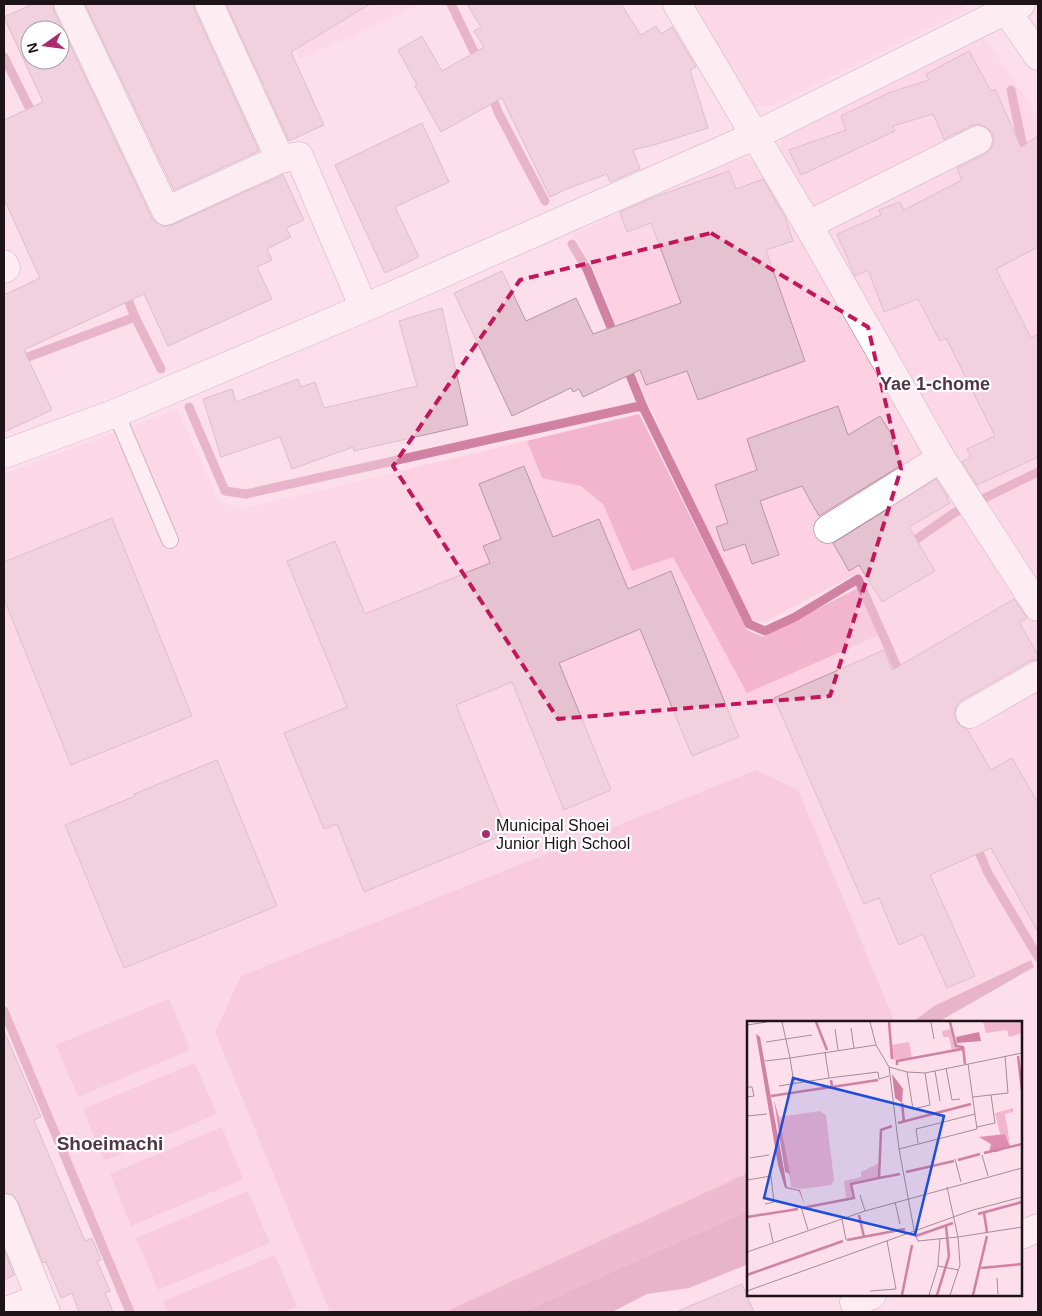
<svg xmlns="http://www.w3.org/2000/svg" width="1042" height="1316" font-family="Helvetica,sans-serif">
  <rect width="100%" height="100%" fill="#fcdfea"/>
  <g fill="#fdd1e2">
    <polygon points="275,4 421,4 300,59"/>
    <polygon points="692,4 962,4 967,10 772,106 754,106"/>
    <polygon points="984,36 1038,117 1038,592 943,445 818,212 810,215 776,155 785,135"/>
    <polygon points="742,158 760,162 1038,622 1038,966 1034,957 1031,960 934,1006 913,1022 748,1022 748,1211 522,1312 134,1312 4,998 4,474 177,409 219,501 241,509 639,414 747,630 763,637 858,588 854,575 763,623 750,619 645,396 592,266 573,234"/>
  </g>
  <g fill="#f3b5cd">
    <polygon points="639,414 747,630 763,637 858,588 879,635 747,693 673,557 632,571 603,504 581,486 542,478 527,441"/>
    <polygon points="756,770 798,790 895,1022 748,1022 748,1173 445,1312 330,1312 215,1032 241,976"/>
    <polygon points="169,999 190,1050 78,1097 56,1045"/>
    <polygon points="195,1063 217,1114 104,1161 83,1109"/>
    <polygon points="222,1127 243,1179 131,1226 110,1174"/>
    <polygon points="248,1191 270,1243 158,1290 136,1238"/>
    <polygon points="275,1255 297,1307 284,1312 167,1312 162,1302"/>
  </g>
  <polygon fill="#de8eaf" points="748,1173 748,1211 522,1312 445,1312"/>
  <g fill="#d181a2">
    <polygon points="1031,960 1034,967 938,1022 913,1022 934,1006"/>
    <polygon points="748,1211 748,1260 746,1265 689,1288 647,1294 612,1312 522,1312"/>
  </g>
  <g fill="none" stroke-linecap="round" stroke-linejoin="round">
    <g stroke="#d181a2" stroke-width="9">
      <polyline points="451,4 479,62"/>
      <polyline points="4,57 34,117"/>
      <polyline points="1011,90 1025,157"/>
      <polyline points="491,93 498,112 545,201"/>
      <polyline points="572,244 587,269 615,337"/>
      <polyline points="124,290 135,317 161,369"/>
      <polyline points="626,365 643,407"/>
      <polyline points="4,366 135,317"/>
      <polyline points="189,407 225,491 246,494 635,407 643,407 749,624 765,631 795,617 858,579 902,678"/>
      <polyline points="908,545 954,513 1038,472"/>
      <polyline points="975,843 988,873 1038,957"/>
      <polyline points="4,1011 130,1312"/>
    </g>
  </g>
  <g fill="#e4c2cf" stroke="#b796a2" fill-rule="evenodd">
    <path d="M 33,4 L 53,4 L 54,11 L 152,218 L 157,223 L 164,226 L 172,225 L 283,175 L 304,220 L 286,228 L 291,237 L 267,249 L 272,260 L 257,267 L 272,299 L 168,346 L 144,294 L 24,350 L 52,410 L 4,432 L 4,295 L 40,278 L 4,199 L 4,120 L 43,102 L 4,17 ZM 30,30 L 60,30 L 60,60 L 30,60 Z"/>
    <polygon points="85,4 194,4 195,11 259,151 174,190"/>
    <polygon points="226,4 370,4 291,52 324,125 289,141"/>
    <polygon points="467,4 621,4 641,35 656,26 661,34 672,27 696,67 690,70 708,128 657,144 633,150 640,169 610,182 607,174 569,188 550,197 502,98 441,132 415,86 417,85 398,50 422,36 442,71 484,47 474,31 481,27"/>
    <polygon points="969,51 991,91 995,89 1021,147 1038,136 1038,247 996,269 1031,338 1038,334 1038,457 977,485 962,462 971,457 967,449 995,436 946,338 940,341 918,299 884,312 868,270 855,276 837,234 881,215 879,210 900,202 904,210 962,180 957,168 985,154 991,149 994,140 992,133 986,127 978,124 971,126 944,139 933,114 893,126 895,131 801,175 789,150 846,130 841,116 888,93 929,80 926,74"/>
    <polygon points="422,123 449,182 395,207 419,257 385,273 335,165"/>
    <polygon points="729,171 736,189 763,179 785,217 793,241 766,250 805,361 698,400 687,371 646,385 640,370 583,397 579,389 573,392 571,388 512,416 454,293 502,271 526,321 576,298 593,334 681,303 651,223 627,232 620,212 657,196"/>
    <polygon points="442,308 468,425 354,451 353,447 292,469 280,437 221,457 203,399 232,389 236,402 298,379 301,387 315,382 324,408 417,386 399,321"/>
    <polygon points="838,406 848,435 880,416 895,440 891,443 903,464 819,516 802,486 760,501 779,555 752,564 745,544 724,551 716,527 728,523 715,485 757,470 747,439"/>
    <polygon points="524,466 553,537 599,519 628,589 671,571 739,737 692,756 640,629 559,663 611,790 564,810 512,682 456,705 508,833 364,892 337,824 324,829 284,733 347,707 287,561 335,541 365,614 490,563 483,546 501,539 479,484"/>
    <polygon points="936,479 948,498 947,499 950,503 909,527 935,571 882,602 859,565 849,571 833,543"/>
    <polygon points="112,518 192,716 71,765 4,599 4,562"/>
    <polygon points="1014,599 1027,618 1019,622 1038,655 1038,659 1030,661 962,700 956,707 954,714 957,722 962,727 967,729 991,770 1012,758 1038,803 1038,932 991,848 930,875 975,976 947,988 923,934 899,945 879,898 864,904 774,698 884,650 892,670"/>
    <polygon points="217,760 277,906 124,968 65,825 135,796 134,794"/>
    <polygon points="4,1031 41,1117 34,1120 85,1241 92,1238 101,1260 97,1261 110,1291 105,1293 113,1312 79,1312 72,1293 61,1298 46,1262 43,1263 18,1202 13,1195 4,1193"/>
    <polygon points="4,1249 14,1275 4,1280"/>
    <polygon points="742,1284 754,1312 676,1312"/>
  </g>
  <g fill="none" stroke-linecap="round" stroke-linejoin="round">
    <defs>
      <polyline id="lane" points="116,413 170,540"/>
      <g id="street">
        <polyline points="68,4 166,211 280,159"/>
        <polyline points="209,4 280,159 299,156 364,308"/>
        <polyline points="677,4 808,225 941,458 1038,607"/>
        <polyline points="808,225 978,140"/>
        <polyline points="4,264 6,268 4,269"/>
        <polyline points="4,454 116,413 364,308 754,136 982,22 1021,4"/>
        <polyline points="828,529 941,458"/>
        <polyline points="970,714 1038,675"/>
        <polyline points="4,1208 46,1312"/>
        <polyline points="1021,1235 1038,1228"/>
        <polyline points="4,1312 40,1298"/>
        <polyline points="858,1312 854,1302 872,1295"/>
      </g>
      <polyline id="highway" points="1002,4 1038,56"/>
    </defs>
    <use href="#lane" stroke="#987884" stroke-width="18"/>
    <use href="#street" stroke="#987884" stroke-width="29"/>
    <use href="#highway" stroke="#987884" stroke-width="29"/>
    <use href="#lane" stroke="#fff" stroke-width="16"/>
    <use href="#street" stroke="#fff" stroke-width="28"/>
    <use href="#highway" stroke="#fff" stroke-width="28"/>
  </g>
  <path d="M0 0H1042V1316H0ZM 711,233 L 868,327 L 901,469 L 830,696 L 558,719 L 393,466 L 520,280 Z" fill="#fcdfea" fill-opacity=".55" fill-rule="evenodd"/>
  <path fill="none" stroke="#c2185b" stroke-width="4" stroke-dasharray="10 6" stroke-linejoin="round" d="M 711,233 L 868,327 L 901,469 L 830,696 L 558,719 L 393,466 L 520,280 Z"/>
  <circle fill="#af296f" stroke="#fff" stroke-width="2" cx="486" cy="834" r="5"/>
  <g text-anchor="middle" stroke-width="4.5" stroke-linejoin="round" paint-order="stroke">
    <g font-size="16" fill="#1e1317" stroke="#fff" text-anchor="start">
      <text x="496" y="831">Municipal Shoei<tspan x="496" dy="18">Junior High School</tspan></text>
    </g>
    <g font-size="18" font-weight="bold" fill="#523742" stroke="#fff">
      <text x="935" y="390">Yae 1-chome</text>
    </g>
    <g font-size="19" font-weight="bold" fill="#523742" stroke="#fff">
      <text x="110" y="1150">Shoeimachi</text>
    </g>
  </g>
  <g transform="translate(747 1021)">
    <rect width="275" height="275" fill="#fcdfea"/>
    <path d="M 236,1 L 275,1 L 275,12 L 262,16 L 260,9 L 239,12 ZM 204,8 L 208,25 L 215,27 L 205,30 L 202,16 L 196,16 L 195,10 ZM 162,21 L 165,37 L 146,39 L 144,24 ZM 266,87 L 266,91 L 258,93 L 263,123 L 258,113 L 253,113 L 248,92 ZM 73,90 L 79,94 L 87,159 L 84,164 L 55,168 L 44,166 L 32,96 ZM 132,142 L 132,156 L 104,162 L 105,176 L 99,177 L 97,160 L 114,156 L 114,151 Z" fill="#f3b5cd"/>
    <path d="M 27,79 L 32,96 L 43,153 L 38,151 ZM 258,113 L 263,125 L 250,131 L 242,131 L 244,123 L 232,116 Z" fill="#de8eaf"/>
    <path d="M 232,11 L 234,20 L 210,22 L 209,16 ZM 9,13 L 13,16 L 40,166 L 53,169 L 58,185 L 52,170 L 38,167 L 31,144 ZM 145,53 L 156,68 L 155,82 L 148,77 Z" fill="#d181a2"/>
    <path fill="none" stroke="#d181a2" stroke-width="2.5" d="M 69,1 L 80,29M 142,1 L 145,38M 203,1 L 209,25 L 216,26 L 218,43M 271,35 L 275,69M 150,44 L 150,40 L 215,28M 84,59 L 85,66 L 131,59M 24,75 L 84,66M 155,82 L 157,101M 151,102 L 224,83M 237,132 L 275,123M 211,139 L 233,133M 159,151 L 207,140M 132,157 L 153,153M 55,187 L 107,177 L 104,163 L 132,157 L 134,109 L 145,105M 237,192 L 240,211M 231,193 L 275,181M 112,194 L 117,216M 0,196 L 51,188M 169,215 L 206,202M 100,219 L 158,208M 234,247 L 275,243M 0,254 L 96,220M 155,274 L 165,224M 190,274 L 202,235 L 199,205M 226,274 L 240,215"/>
    <path fill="none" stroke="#a38d96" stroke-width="1" d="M 35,1 L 43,37 L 129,24M 123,1 L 129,24 L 142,46 L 160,51 L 178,52 L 275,32M 184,1 L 187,18M 0,4 L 20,1M 104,7 L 107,27M 88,8 L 91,29M 19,21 L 65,14M 0,24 L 0,43M 18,40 L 43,37 L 47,62M 142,46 L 152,128 L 168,214 L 171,220 L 211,216 L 213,244 L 203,274M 199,47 L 205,79 L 213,78M 188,50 L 193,80M 160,51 L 166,88 L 183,84 L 178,52M 82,57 L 131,51 L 132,58 L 142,55M 32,65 L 82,57 L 78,31M 0,66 L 5,66 L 7,75 L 0,76M 226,76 L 261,72 L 258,35M 0,95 L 20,93M 230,106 L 248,102 L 244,74M 171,122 L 169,108 L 228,93M 152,128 L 230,108 L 221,43M 235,134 L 241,155M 3,137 L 22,134M 208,138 L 214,161M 0,159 L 24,155 L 27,181 L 18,183M 200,166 L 211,216 L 275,206M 113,174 L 118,190M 148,181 L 153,203M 54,186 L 61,209M 95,198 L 99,219M 22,202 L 26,221M 0,231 L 118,190 L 275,147M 191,245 L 212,249M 250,257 L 251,273M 0,270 L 226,189 L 275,176M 123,270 L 149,268 L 140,220M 182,274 L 191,245 L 193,218"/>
    <path fill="#1d4ed8" fill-opacity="0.15" stroke="#1d4ed8" stroke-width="2.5" d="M 46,57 L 197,95 L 168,214 L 17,177 Z"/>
    <rect width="275" height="275" fill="none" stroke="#1e1317" stroke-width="2.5"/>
  </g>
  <rect width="1042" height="1316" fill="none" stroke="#1e1317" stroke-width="10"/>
  <g transform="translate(45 45) rotate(256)"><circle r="24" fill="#ffffff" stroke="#a5a1a2"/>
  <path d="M0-4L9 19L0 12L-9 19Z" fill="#af296f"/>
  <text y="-8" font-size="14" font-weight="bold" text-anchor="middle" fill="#1e1317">N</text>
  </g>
</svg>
